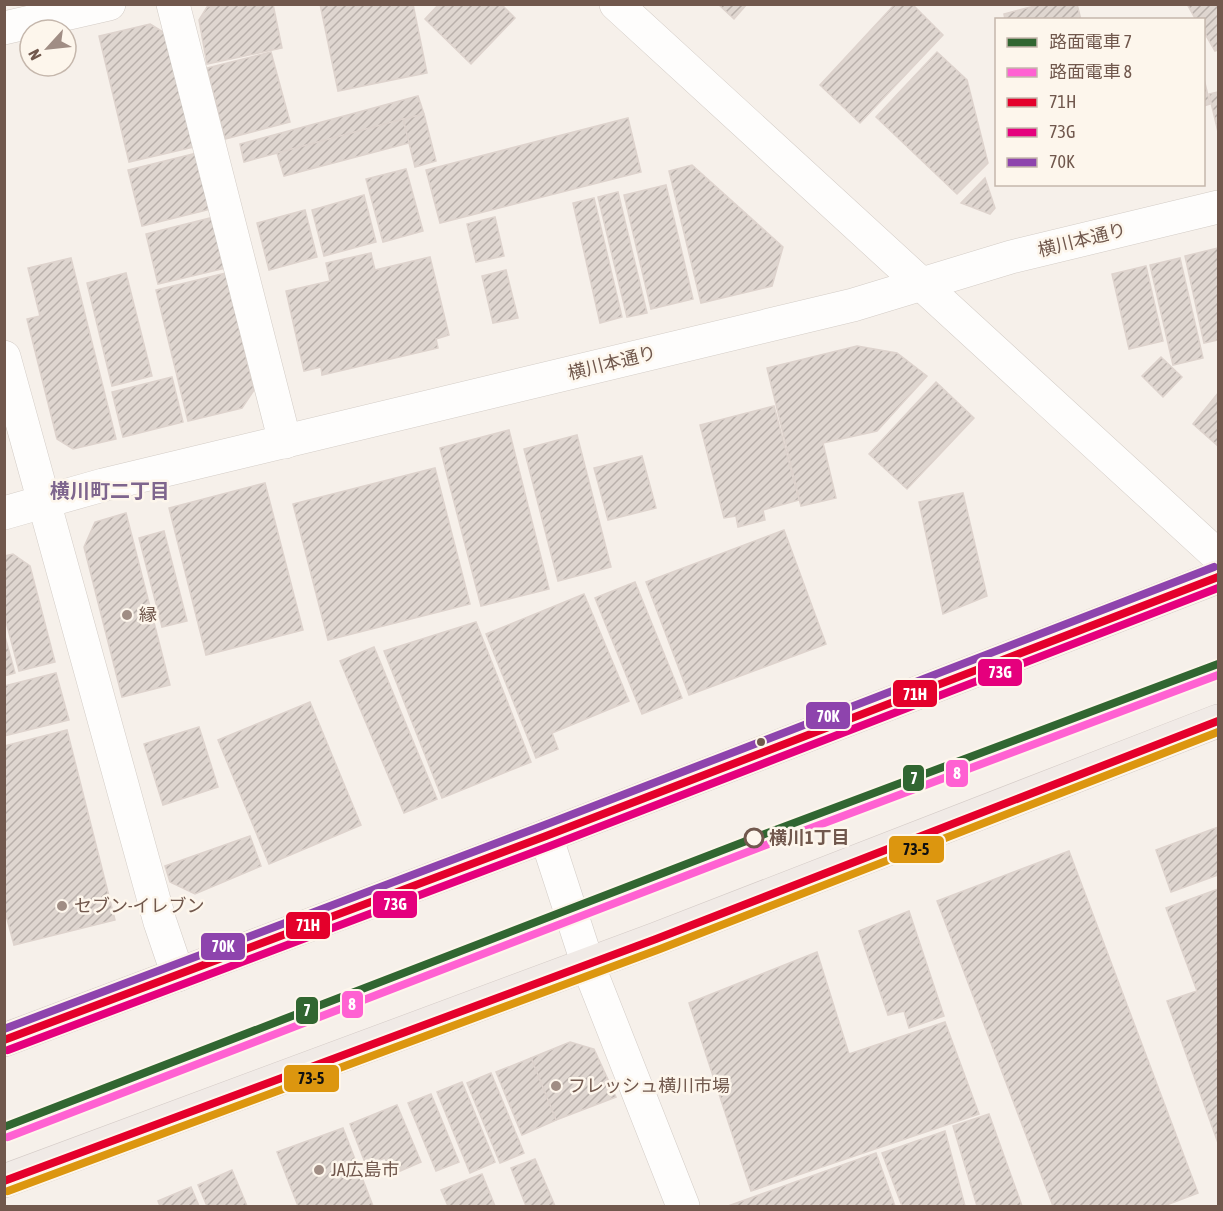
<svg xmlns="http://www.w3.org/2000/svg" width="1223" height="1211" font-family="'Asap Condensed','Noto Sans JP',sans-serif">
  <defs>
    <pattern id="building-hatch" width="6" height="6" patternUnits="userSpaceOnUse" patternTransform="scale(1.5)"><rect width="6" height="6" fill="#dfd6d0"/><path d="M-1 1l2-2M0 6l6-6M5 7l2-2" fill="none" stroke="#b9b0ab"/></pattern>
  </defs>
  <rect width="100%" height="100%" fill="#f6f0ea"/>
  <g fill="url(#building-hatch)" stroke="#ded3cd" stroke-width="1.5">
    <polygon points="220,4 273,4 282,48 207,64 199,20 207,7"/>
    <polygon points="320,4 413,4 427,73 338,91"/>
    <polygon points="439,4 501,4 515,18 471,64 425,19"/>
    <polygon points="718,4 747,4 734,19"/>
    <polygon points="895,4 912,4 943,35 860,123 820,85"/>
    <polygon points="1042,4 1077,4 1081,20 1005,20 1004,14"/>
    <polygon points="1187,4 1218,4 1218,50 1215,51 1204,32 1204,20 1196,20"/>
    <polygon points="150,24 168,35 194,147 129,162 99,36"/>
    <polygon points="271,52 290,122 225,139 207,68"/>
    <polygon points="937,52 967,80 988,163 957,194 876,117"/>
    <polygon points="1204,79 1210,104 1204,106"/>
    <polygon points="1218,92 1218,132 1209,94"/>
    <polygon points="418,96 424,114 244,162 240,144"/>
    <polygon points="424,114 436,161 415,167 403,119"/>
    <polygon points="628,118 641,172 440,223 426,170"/>
    <polygon points="403,119 409,143 284,176 277,153"/>
    <polygon points="197,153 211,209 142,226 128,170"/>
    <polygon points="692,165 783,247 772,286 701,303 669,171"/>
    <polygon points="406,169 423,231 383,242 366,179"/>
    <polygon points="985,178 995,208 990,214 961,203"/>
    <polygon points="666,185 693,299 651,309 624,195"/>
    <polygon points="618,192 647,313 627,317 598,197"/>
    <polygon points="364,195 376,242 324,256 312,210"/>
    <polygon points="594,198 622,317 600,323 573,203"/>
    <polygon points="305,210 317,257 269,270 257,223"/>
    <polygon points="214,217 226,268 158,284 146,234"/>
    <polygon points="495,217 504,256 476,262 467,224"/>
    <polygon points="1218,248 1218,340 1204,343 1185,256"/>
    <polygon points="371,253 375,270 430,257 449,335 436,339 438,348 322,375 321,367 304,371 286,291 330,281 326,263"/>
    <polygon points="71,258 116,439 73,449 57,439 27,319 40,316 28,268"/>
    <polygon points="1180,258 1203,358 1173,365 1150,265"/>
    <polygon points="1146,266 1163,341 1129,349 1112,274"/>
    <polygon points="506,270 518,318 493,323 482,276"/>
    <polygon points="126,273 152,376 112,386 87,283"/>
    <polygon points="226,273 254,390 242,408 188,421 156,290"/>
    <polygon points="857,346 897,353 927,376 877,431 823,443 836,498 801,506 767,368"/>
    <polygon points="1161,357 1182,377 1163,397 1142,376"/>
    <polygon points="172,377 183,422 123,437 112,392"/>
    <polygon points="936,382 974,418 907,489 869,454"/>
    <polygon points="1218,393 1218,446 1193,424"/>
    <polygon points="774,406 799,500 763,510 765,520 738,527 736,516 724,518 700,425"/>
    <polygon points="509,430 549,589 481,606 440,448"/>
    <polygon points="577,435 611,567 558,581 524,449"/>
    <polygon points="642,456 656,508 608,520 594,468"/>
    <polygon points="435,468 470,604 328,640 293,504"/>
    <polygon points="265,483 303,630 206,655 169,508"/>
    <polygon points="963,493 987,596 943,614 919,502"/>
    <polygon points="126,513 170,685 122,697 84,547 95,522"/>
    <polygon points="784,530 826,644 689,695 646,582"/>
    <polygon points="164,531 187,621 162,627 139,538"/>
    <polygon points="13,554 30,566 55,662 19,671 4,614 4,556"/>
    <polygon points="635,582 682,698 642,714 595,598"/>
    <polygon points="584,594 629,701 552,733 558,749 536,758 486,634"/>
    <polygon points="476,622 531,762 442,798 384,651"/>
    <polygon points="4,633 15,673 4,676"/>
    <polygon points="374,647 437,799 404,813 340,661"/>
    <polygon points="56,673 69,720 4,736 4,686"/>
    <polygon points="310,702 361,825 269,864 218,740"/>
    <polygon points="199,727 218,787 163,805 144,744"/>
    <polygon points="67,730 115,920 14,945 4,908 4,746"/>
    <polygon points="1218,827 1218,875 1171,892 1156,850"/>
    <polygon points="250,836 261,866 195,894 170,882 165,866"/>
    <polygon points="1069,851 1198,1193 1164,1206 1053,1206 937,901"/>
    <polygon points="1218,889 1218,1143 1167,1001 1197,991 1166,908"/>
    <polygon points="909,911 944,1016 909,1028 904,1011 888,1015 859,931"/>
    <polygon points="817,952 849,1054 945,1022 979,1114 751,1191 689,1003"/>
    <polygon points="570,1042 594,1049 616,1097 556,1120 531,1058"/>
    <polygon points="531,1058 556,1120 522,1135 496,1072"/>
    <polygon points="491,1073 524,1153 500,1163 467,1083"/>
    <polygon points="462,1082 495,1162 470,1173 437,1092"/>
    <polygon points="431,1094 459,1162 436,1171 408,1103"/>
    <polygon points="397,1105 421,1162 391,1175 385,1158 366,1165 350,1124"/>
    <polygon points="989,1114 1022,1206 977,1206 953,1126"/>
    <polygon points="343,1128 373,1206 298,1206 277,1152"/>
    <polygon points="945,1131 965,1206 902,1206 882,1153"/>
    <polygon points="876,1153 895,1206 728,1206"/>
    <polygon points="535,1159 555,1206 526,1206 511,1168"/>
    <polygon points="232,1170 247,1206 207,1206 198,1185"/>
    <polygon points="482,1174 495,1206 448,1206 441,1190"/>
    <polygon points="191,1187 199,1206 160,1206 158,1201"/>
  </g>
  <g fill="none" stroke-linecap="round" stroke-linejoin="round">
    <defs>
      <g id="minor">
        <polyline points="173,4 285,442"/>
        <polyline points="4,28 109,4"/>
        <polyline points="4,357 160,922 178,975"/>
        <polyline points="4,513 103,485 853,305 1011,257 1218,207"/>
        <polyline points="546,836 588,965 683,1206"/>
      </g>
      <polyline id="tertiary" points="616,4 1218,556"/>
      <g id="trunk">
        <polyline points="4,1040 546,836 1218,577"/>
        <polyline points="4,1181 656,939 1218,721"/>
      </g>
    </defs>
    <use href="#minor" stroke="#d3ccc6" stroke-width="34"/>
    <use href="#tertiary" stroke="#d3ccc6" stroke-width="34"/>
    <use href="#trunk" stroke="#d4cbc7" stroke-width="34"/>
    <use href="#minor" stroke="#fefdfc" stroke-width="33"/>
    <use href="#tertiary" stroke="#fefdfc" stroke-width="33"/>
    <use href="#trunk" stroke="#f0eae6" stroke-width="33"/>
    <defs>
      <g id="bus-1">
        <polyline points="4,1040 546,836 1218,577"/>
        <polyline points="4,1181 656,939 1218,721"/>
      </g>
      <polyline id="bus-2" points="8,1050 550,846 1218,588"/>
      <polyline id="bus-3" points="4,1029 542,826 1214,567"/>
      <polyline id="bus-4" points="8,1191 660,949 1218,732"/>
    </defs>
    <use href="#bus-1" stroke="#fdf6ec" stroke-width="12"/>
    <use href="#bus-2" stroke="#fdf6ec" stroke-width="12"/>
    <use href="#bus-3" stroke="#fdf6ec" stroke-width="12"/>
    <use href="#bus-4" stroke="#fdf6ec" stroke-width="12"/>
    <use href="#bus-1" stroke="#e4002b" stroke-width="8"/>
    <use href="#bus-2" stroke="#e5007d" stroke-width="8"/>
    <use href="#bus-3" stroke="#8e44ad" stroke-width="8"/>
    <use href="#bus-4" stroke="#dc960f" stroke-width="8"/>
    <defs>
      <polyline id="tram-1" points="4,1127 754,838 1218,664"/>
      <polyline id="tram-2" points="8,1137 758,848 1218,675"/>
    </defs>
    <use href="#tram-1" stroke="#fdf6ec" stroke-width="12"/>
    <use href="#tram-2" stroke="#fdf6ec" stroke-width="12"/>
    <use href="#tram-1" stroke="#316631" stroke-width="8"/>
    <use href="#tram-2" stroke="#ff61d2" stroke-width="8"/>
  </g>
  <g fill="#a08d84" stroke="#fdf6ec" stroke-width="2">
    <circle cx="127" cy="615" r="6"/>
    <circle cx="62" cy="906" r="6"/>
    <circle cx="556" cy="1086" r="6"/>
    <circle cx="319" cy="1170" r="6"/>
  </g>
  <circle fill="#71584d" stroke="#fdf6ec" stroke-width="2" cx="761" cy="742" r="5"/>
  <circle fill="#fdf6ec" stroke="#71584d" stroke-width="3" cx="754" cy="838" r="9"/>
  <g text-anchor="middle" stroke-width="5" stroke-linejoin="round" paint-order="stroke">
    <g font-size="18" fill="#71584d" stroke="#fdf6ec">
      <text transform="translate(1082 240) rotate(-14)" y="6">横川本通り</text>
      <text transform="translate(612 363) rotate(-14)" y="6">横川本通り</text>
    </g>
    <g font-size="18" fill="#71584d" stroke="#fdf6ec" text-anchor="start">
      <text x="139" y="621">縁</text>
      <text x="74" y="912">セブン-イレブン</text>
      <text x="568" y="1092">フレッシュ横川市場</text>
      <text x="331" y="1176">JA広島市</text>
    </g>
    <g font-size="18" font-weight="bold" fill="#71584d" stroke="#fdf6ec" text-anchor="start">
      <text x="769" y="844">横川1丁目</text>
    </g>
    <g font-size="20" font-weight="bold" fill="#7e658d" stroke="#fdf6ec">
      <text x="110" y="498">横川町二丁目</text>
    </g>
  </g>
  <g stroke="#fdf6ec" stroke-width="2">
    <rect x="977" y="658" width="46" height="29" rx="6" fill="#e5007d"/>
    <rect x="892" y="679" width="46" height="29" rx="6" fill="#e4002b"/>
    <rect x="805" y="701" width="46" height="29" rx="6" fill="#8e44ad"/>
    <rect x="945" y="759" width="24" height="29" rx="6" fill="#ff61d2"/>
    <rect x="902" y="764" width="23" height="28" rx="6" fill="#316631"/>
    <rect x="888" y="835" width="57" height="29" rx="6" fill="#dc960f"/>
    <rect x="372" y="890" width="46" height="29" rx="6" fill="#e5007d"/>
    <rect x="285" y="911" width="46" height="29" rx="6" fill="#e4002b"/>
    <rect x="200" y="932" width="46" height="29" rx="6" fill="#8e44ad"/>
    <rect x="341" y="990" width="23" height="29" rx="6" fill="#ff61d2"/>
    <rect x="295" y="996" width="24" height="29" rx="6" fill="#316631"/>
    <rect x="283" y="1064" width="57" height="29" rx="6" fill="#dc960f"/>
  </g>
  <g font-size="16" text-anchor="middle" font-weight="bold" fill="#fff">
    <text x="1000" y="678">73G</text>
    <text x="915" y="700">71H</text>
    <text x="828" y="722">70K</text>
    <text x="957" y="779">8</text>
    <text x="914" y="784">7</text>
    <text x="395" y="910">73G</text>
    <text x="308" y="931">71H</text>
    <text x="223" y="952">70K</text>
    <text x="352" y="1010">8</text>
    <text x="307" y="1016">7</text>
  </g>
  <g font-size="16" text-anchor="middle" font-weight="bold" fill="#111">
    <text x="916" y="855">73-5</text>
    <text x="311" y="1084">73-5</text>
  </g>
  <rect width="1223" height="1211" fill="none" stroke="#71584d" stroke-width="12"/>
  <rect x="995" y="18" width="210" height="168" fill="#fdf6ec" stroke="#c5b7ac" stroke-width="1.5"/>
  <rect x="1007" y="38" width="30" height="9" fill="#316631" stroke="#c5b7ac" stroke-width="1.5"/>
  <text x="1049" y="48" font-size="18" fill="#71584d">路面電車 7</text>
  <rect x="1007" y="68" width="30" height="9" fill="#ff61d2" stroke="#c5b7ac" stroke-width="1.5"/>
  <text x="1049" y="78" font-size="18" fill="#71584d">路面電車 8</text>
  <rect x="1007" y="98" width="30" height="9" fill="#e4002b" stroke="#c5b7ac" stroke-width="1.5"/>
  <text x="1049" y="108" font-size="18" fill="#71584d">71H</text>
  <rect x="1007" y="128" width="30" height="9" fill="#e5007d" stroke="#c5b7ac" stroke-width="1.5"/>
  <text x="1049" y="138" font-size="18" fill="#71584d">73G</text>
  <rect x="1007" y="158" width="30" height="9" fill="#8e44ad" stroke="#c5b7ac" stroke-width="1.5"/>
  <text x="1049" y="168" font-size="18" fill="#71584d">70K</text>
  <g transform="translate(48 48) rotate(243)"><circle r="28" fill="#fdf6ec" stroke="#c5b7ac" stroke-width="1.5"/>
  <path d="M0-4.5L10 22L0 15L-10 22Z" fill="#a08d84"/>
  <text y="-9" font-size="16" font-weight="bold" text-anchor="middle" fill="#71584d">N</text>
  </g>
</svg>
